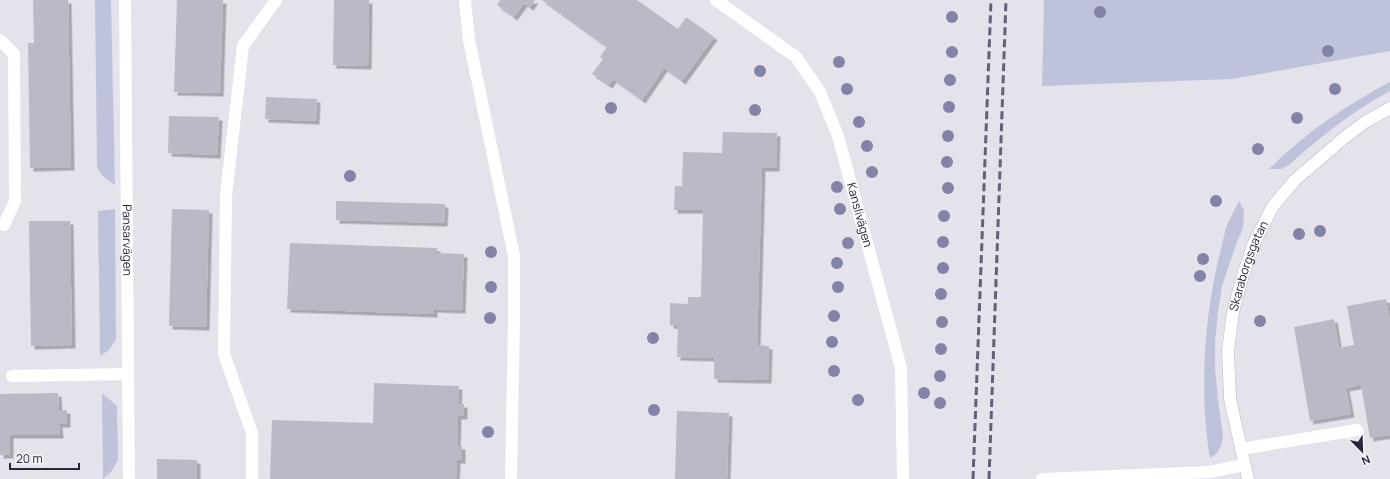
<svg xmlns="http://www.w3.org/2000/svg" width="1390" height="479" font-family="Manrope,sans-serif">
  <defs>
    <filter id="shadow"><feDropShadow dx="3.5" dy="3.5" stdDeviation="0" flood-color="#0004"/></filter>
  </defs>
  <rect width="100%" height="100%" fill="#e4e3ec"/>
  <g fill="#bec3db">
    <path d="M 95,0 L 111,0 L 115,185 C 107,180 101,176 97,167 Z"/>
    <polygon points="1044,0 1390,0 1390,51 1232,79 1042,86"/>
    <path d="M 1390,82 L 1390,91 C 1353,111 1320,137 1289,165 L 1281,169 L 1269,169 C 1304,134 1346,105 1390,82 Z"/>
    <path d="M 1239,201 L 1244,211 L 1243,228 L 1237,242 L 1222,286 L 1218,312 L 1215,342 L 1215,368 L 1218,399 L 1223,436 L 1221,446 L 1216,454 L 1210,458 C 1199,393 1204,316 1220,253 C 1223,243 1224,232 1228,223 C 1231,216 1235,209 1239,201 Z"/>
    <polygon points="115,209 116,339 109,350 100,356 98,211"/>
    <polygon points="102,393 117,406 118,460 111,472 103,479"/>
  </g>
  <g fill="#bbb9c6" filter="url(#shadow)">
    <polygon points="33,0 68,0 71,167 30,168 28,43 34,43"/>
    <polygon points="177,0 223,0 220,93 174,92"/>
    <polygon points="334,0 369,0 368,66 333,65"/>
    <polygon points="500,0 535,0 530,7 524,3 514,17 497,5"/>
    <polygon points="542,0 637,0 678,29 686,17 714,37 682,81 664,68 642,100 613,79 609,85 592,74 603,59 600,57 607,47"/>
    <polygon points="266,97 317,99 316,121 265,119"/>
    <polygon points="169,116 219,117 217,155 168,153"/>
    <polygon points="723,132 777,133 776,168 762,168 757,345 769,346 768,380 714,379 714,358 677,357 678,326 670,325 670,303 688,304 688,297 701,297 703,210 674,210 675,186 682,186 683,152 722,153"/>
    <polygon points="336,201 445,204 444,223 336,220"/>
    <polygon points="172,209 209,210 206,327 169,326"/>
    <polygon points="29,221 70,221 72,345 31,346"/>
    <polygon points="290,243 437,248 437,253 464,254 462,310 434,309 434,314 287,309"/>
    <polygon points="1386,299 1390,322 1390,435 1370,438 1361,385 1346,388 1351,414 1310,421 1294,327 1334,319 1339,348 1354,345 1347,306"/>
    <polygon points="374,383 459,386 458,404 464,404 464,416 458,416 457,446 462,446 462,460 457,460 456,479 270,479 272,420 373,423"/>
    <polygon points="58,393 59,410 67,410 67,424 59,424 60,435 10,435 10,455 0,455 0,394"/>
    <polygon points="677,411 729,413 727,479 675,479"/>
    <polygon points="157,459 197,460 197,479 157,479"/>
  </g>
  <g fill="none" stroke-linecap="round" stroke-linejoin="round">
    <defs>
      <g id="secondary">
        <path id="s3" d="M 1248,479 L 1230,399 L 1228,350 L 1233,312 L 1243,275 L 1254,243 L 1273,206 L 1295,180 L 1344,138 L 1365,122 L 1390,108"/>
      </g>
    </defs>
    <use href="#secondary" stroke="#bbb7ca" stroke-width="13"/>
    <g stroke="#fff" stroke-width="12">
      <polyline points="465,0 469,40 514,256 514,318 511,479"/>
      <polyline points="0,40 14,54 15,201 4,225"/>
      <polyline points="12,376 128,374"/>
      <polyline points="1241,449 1357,430"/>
      <polyline points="252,479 252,433 224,354 226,195 243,46 276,0"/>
    </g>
    <g stroke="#fff" stroke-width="12">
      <path id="s1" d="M 125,0 L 129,479"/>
      <path id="s2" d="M 716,0 L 796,57 L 820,92 L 838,136 L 901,368 L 903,479"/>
      <polyline points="1042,479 1210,472 1244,465"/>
    </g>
    <use href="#secondary" stroke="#fff" stroke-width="12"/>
    <g stroke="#665f77" stroke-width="3" stroke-dasharray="8 4" stroke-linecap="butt">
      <polyline points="973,479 991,0"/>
      <polyline points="989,479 1006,0"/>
    </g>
  </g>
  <g fill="#8283a7">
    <circle cx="1100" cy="12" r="6"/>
    <circle cx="952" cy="17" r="6"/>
    <circle cx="1328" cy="51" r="6"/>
    <circle cx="952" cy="52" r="6"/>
    <circle cx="839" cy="62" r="6"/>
    <circle cx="760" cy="71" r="6"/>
    <circle cx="950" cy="80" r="6"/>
    <circle cx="847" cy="89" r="6"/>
    <circle cx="1335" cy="89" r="6"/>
    <circle cx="949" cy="107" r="6"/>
    <circle cx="611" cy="108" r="6"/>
    <circle cx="755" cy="110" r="6"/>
    <circle cx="1297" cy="118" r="6"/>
    <circle cx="859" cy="122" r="6"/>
    <circle cx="948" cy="136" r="6"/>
    <circle cx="867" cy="146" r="6"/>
    <circle cx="1258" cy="149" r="6"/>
    <circle cx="947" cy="162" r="6"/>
    <circle cx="872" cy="172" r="6"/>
    <circle cx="350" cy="176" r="6"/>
    <circle cx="837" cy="187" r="6"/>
    <circle cx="948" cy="188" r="6"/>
    <circle cx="1216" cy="201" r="6"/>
    <circle cx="840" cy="209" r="6"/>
    <circle cx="944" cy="216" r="6"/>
    <circle cx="1320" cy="231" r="6"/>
    <circle cx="1299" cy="234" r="6"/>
    <circle cx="943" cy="242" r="6"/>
    <circle cx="848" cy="243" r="6"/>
    <circle cx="491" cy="252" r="6"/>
    <circle cx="1203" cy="259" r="6"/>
    <circle cx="837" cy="263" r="6"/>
    <circle cx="943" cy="268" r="6"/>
    <circle cx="1200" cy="276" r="6"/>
    <circle cx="491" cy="287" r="6"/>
    <circle cx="838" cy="287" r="6"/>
    <circle cx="941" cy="294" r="6"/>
    <circle cx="834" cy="316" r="6"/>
    <circle cx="490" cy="318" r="6"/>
    <circle cx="1260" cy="321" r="6"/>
    <circle cx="942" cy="322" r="6"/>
    <circle cx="653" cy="338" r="6"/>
    <circle cx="832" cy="342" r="6"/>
    <circle cx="941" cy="349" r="6"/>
    <circle cx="834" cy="371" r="6"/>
    <circle cx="940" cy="376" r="6"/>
    <circle cx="924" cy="393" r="6"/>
    <circle cx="858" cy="400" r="6"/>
    <circle cx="940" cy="403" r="6"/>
    <circle cx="654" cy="410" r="6"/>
    <circle cx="488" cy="432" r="6"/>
  </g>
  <g text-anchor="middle" stroke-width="3" stroke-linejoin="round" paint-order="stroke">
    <g font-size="12" fill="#2b243c" stroke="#f4f3f8">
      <text dy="4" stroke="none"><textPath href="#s2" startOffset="270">Kanslivägen</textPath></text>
      <text dy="4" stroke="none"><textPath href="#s1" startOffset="240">Pansarvägen</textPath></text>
      <text dy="4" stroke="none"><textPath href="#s3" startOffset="218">Skaraborgsgatan</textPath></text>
    </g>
  </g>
  <g transform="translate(1362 451) rotate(157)" stroke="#f4f3f8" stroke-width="3" paint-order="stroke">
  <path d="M0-3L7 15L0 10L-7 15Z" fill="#2b243c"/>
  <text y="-6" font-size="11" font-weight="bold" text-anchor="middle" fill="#2b243c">N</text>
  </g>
  <path d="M10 463v6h69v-6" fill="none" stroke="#2b243c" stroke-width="2"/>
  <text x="16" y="463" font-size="12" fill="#2b243c" stroke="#f4f3f8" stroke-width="3" paint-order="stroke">20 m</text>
</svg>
